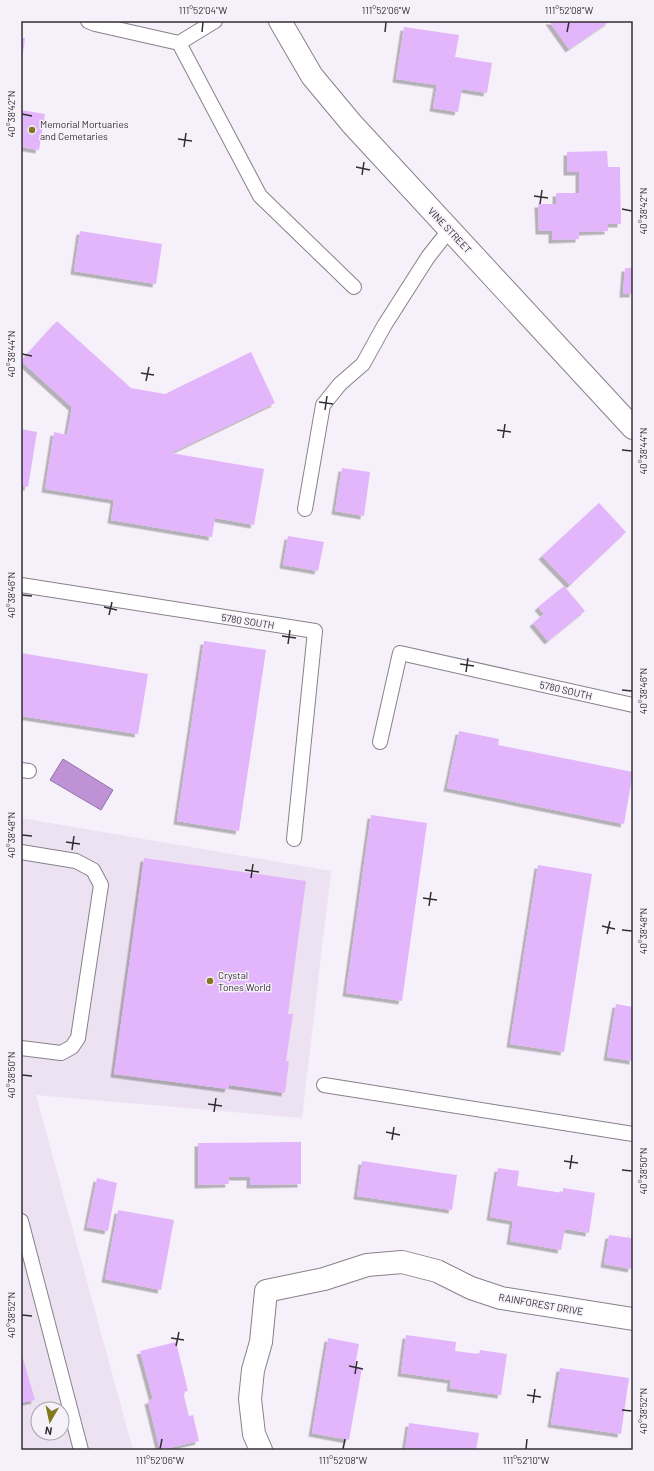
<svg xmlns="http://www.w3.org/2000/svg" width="654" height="1471" font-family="Barlow,sans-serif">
  <defs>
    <filter id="shadow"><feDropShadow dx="-3.5" dy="3.5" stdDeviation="0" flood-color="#0004"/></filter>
  </defs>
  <rect width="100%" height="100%" fill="#f6f0fa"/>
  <path fill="#ece2f2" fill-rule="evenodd" d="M 21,818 L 331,871 L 302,1118 L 36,1095 L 133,1450 L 21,1450 ZM 38,1409 L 62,1409 L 62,1433 L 38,1433 Z"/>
  <polygon fill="#be92d5" stroke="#9474a4" points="63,759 113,790 101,810 50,780"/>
  <g fill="#e3b5fb" filter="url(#shadow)">
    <polygon points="549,21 610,21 569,49"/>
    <polygon points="404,27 459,35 455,57 492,63 487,93 462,89 458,112 433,108 437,85 396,79"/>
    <polygon points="21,38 25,38 22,60 21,60"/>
    <polygon points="21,110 45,114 39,150 21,147"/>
    <polygon points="607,151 608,167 620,167 621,224 608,224 608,231 579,232 579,239 552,240 552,231 539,231 538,204 556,204 556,193 579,193 579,172 567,172 567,152"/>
    <polygon points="80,231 162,244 156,284 74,271"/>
    <polygon points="625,268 633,268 633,294 623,294"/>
    <polygon points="57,321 131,388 165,394 251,352 275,403 171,453 264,469 254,525 215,518 212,537 111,520 114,500 45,489 54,432 67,435 72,407 21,361"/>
    <polygon points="21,429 37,432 28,487 21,486"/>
    <polygon points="342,468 370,472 364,516 335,511"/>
    <polygon points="599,503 626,532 570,585 542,556"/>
    <polygon points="288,536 324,542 318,571 283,565"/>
    <polygon points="564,586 585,611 548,641 533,623 544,614 538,607"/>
    <polygon points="204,641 266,650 239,831 177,821"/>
    <polygon points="21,653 148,674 138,734 21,716"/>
    <polygon points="459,731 499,739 498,745 633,772 624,824 447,788"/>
    <polygon points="371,815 427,823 402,1001 346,993"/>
    <polygon points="144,858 306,881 288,1014 293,1014 286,1061 289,1061 285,1093 229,1085 228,1089 114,1074"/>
    <polygon points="538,865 592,874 564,1052 510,1044"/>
    <polygon points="616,1004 633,1007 633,1061 607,1057"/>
    <polygon points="301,1142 301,1184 250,1185 250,1177 228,1177 229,1184 198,1185 198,1143"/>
    <polygon points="362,1161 457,1175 452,1210 357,1196"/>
    <polygon points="498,1168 519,1171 517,1186 563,1193 563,1188 595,1193 589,1233 565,1229 561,1250 510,1241 513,1221 490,1217"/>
    <polygon points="97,1178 117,1183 108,1231 87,1227"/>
    <polygon points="118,1210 174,1220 161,1290 105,1279"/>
    <polygon points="632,1230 633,1263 631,1269 604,1264 609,1235 631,1238"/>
    <polygon points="406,1335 456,1342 455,1351 479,1354 480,1350 507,1354 501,1395 450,1388 451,1380 401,1373"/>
    <polygon points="328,1338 359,1344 355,1366 362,1368 349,1440 312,1433"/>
    <polygon points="176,1342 188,1391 183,1392 189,1416 193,1415 199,1441 160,1450 148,1401 153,1399 140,1351"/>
    <polygon points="21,1352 35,1400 21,1403"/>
    <polygon points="560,1368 629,1378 621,1434 551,1424"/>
    <polygon points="409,1423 479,1433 476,1450 405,1450"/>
  </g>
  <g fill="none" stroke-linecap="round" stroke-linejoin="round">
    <defs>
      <g id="service">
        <polyline points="88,21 95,24 179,43 260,196 354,287"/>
        <polyline points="179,43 215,21"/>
        <polyline points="305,509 323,405 340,384 363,364 384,326 428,257 450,229"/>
        <polyline points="21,585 315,631 294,839"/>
        <polyline points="380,742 400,653 633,705"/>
        <polyline points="21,770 29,771"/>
        <polyline points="21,852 76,861 93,870 101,885 78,1038 72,1047 61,1053 21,1048"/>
        <polyline points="324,1085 633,1134"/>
        <polyline points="21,1221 81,1450"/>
      </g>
      <polyline id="minor" points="261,1450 254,1434 250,1399 253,1370 261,1342 266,1291 324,1279 367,1265 402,1262 437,1271 471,1288 501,1298 633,1319"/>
      <polyline id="tertiary" points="280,21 312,76 352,124 633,428"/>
    </defs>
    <use href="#service" stroke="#87818a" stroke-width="16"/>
    <use href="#minor" stroke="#87818a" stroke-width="24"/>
    <use href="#tertiary" stroke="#87818a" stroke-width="24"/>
    <use href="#service" stroke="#fff" stroke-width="14"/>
    <use href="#minor" stroke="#fff" stroke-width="22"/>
    <use href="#tertiary" stroke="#fff" stroke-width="22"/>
  </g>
  <path fill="none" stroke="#322f33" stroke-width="1.5" d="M 202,32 L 203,22M 385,32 L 386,22M 567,32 L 569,22M 22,114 L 32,116M 178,139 L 192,141M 184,147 L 186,133M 356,167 L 370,170M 362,175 L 364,162M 534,196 L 548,198M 540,204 L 542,190M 622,209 L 632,211M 22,354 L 32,356M 141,373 L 154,375M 146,381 L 149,367M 319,402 L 333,404M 325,410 L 327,396M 497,430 L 511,432M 503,438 L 505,424M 622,450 L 632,451M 22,595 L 32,596M 104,607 L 117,610M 109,615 L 112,602M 282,636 L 296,638M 288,644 L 290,630M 460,664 L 474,666M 466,672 L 468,658M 622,690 L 632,691M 22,835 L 32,836M 66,842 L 80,844M 72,850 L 74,836M 245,870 L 259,872M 251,878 L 253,864M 423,898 L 437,900M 429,906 L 431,892M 602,926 L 615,929M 622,930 L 632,931M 607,934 L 610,921M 22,1075 L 32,1076M 208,1104 L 222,1106M 214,1112 L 216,1098M 386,1132 L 400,1135M 392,1140 L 394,1127M 564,1161 L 578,1163M 570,1169 L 572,1155M 622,1170 L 632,1171M 22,1315 L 32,1316M 171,1338 L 184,1340M 176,1346 L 179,1332M 349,1366 L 363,1369M 355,1374 L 357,1361M 527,1395 L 541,1397M 533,1403 L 535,1389M 622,1410 L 632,1411M 160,1449 L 162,1439M 343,1449 L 345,1439M 526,1449 L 527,1439"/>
  <g fill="#80791e" stroke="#f6f0fa" stroke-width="1.5">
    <circle cx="32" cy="130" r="4"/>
    <circle cx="210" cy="981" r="4"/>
  </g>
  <g text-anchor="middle" stroke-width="3" stroke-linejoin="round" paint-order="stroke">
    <g font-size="10" fill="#322f33" stroke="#f6f0fa" text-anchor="start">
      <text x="40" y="128">Memorial Mortuaries<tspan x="40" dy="12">and Cemetaries</tspan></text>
      <text x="218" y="979">Crystal<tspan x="218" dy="12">Tones World</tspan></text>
    </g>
    <g font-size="10" fill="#322f33" stroke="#f6f0fa">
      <text transform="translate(450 230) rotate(47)" y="4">VINE STREET</text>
      <text transform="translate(248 621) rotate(9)" y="4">5780 SOUTH</text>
      <text transform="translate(566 690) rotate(13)" y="4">5780 SOUTH</text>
      <text transform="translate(541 1304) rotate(10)" y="4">RAINFOREST DRIVE</text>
    </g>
  </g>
  <rect width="654" height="1471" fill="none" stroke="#f6f0fa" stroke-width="44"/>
  <g transform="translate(50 1421) rotate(189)"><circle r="19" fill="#f6f0fa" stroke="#a8a3aa"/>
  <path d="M0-3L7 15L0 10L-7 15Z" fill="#80791e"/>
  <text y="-6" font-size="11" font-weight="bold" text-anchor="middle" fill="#322f33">N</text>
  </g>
  <rect x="22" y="22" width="610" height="1427" fill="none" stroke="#322f33" stroke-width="1.5"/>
  <g font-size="10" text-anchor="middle" fill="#322f33">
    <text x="203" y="14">111°52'04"W</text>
    <text x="386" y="14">111°52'06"W</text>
    <text x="569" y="14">111°52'08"W</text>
    <text transform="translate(11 114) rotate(-90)" y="4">40°38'42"N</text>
    <text transform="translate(643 211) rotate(-90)" y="4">40°38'42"N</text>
    <text transform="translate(11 354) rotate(-90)" y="4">40°38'44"N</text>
    <text transform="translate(643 451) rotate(-90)" y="4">40°38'44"N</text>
    <text transform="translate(11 595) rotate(-90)" y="4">40°38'46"N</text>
    <text transform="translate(643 691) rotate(-90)" y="4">40°38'46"N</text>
    <text transform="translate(11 835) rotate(-90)" y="4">40°38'48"N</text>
    <text transform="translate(643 931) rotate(-90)" y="4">40°38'48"N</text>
    <text transform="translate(11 1075) rotate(-90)" y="4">40°38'50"N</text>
    <text transform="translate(643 1171) rotate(-90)" y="4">40°38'50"N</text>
    <text transform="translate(11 1315) rotate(-90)" y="4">40°38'52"N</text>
    <text transform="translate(643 1411) rotate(-90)" y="4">40°38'52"N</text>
    <text x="160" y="1464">111°52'06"W</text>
    <text x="343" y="1464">111°52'08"W</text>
    <text x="526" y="1464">111°52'10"W</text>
  </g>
</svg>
